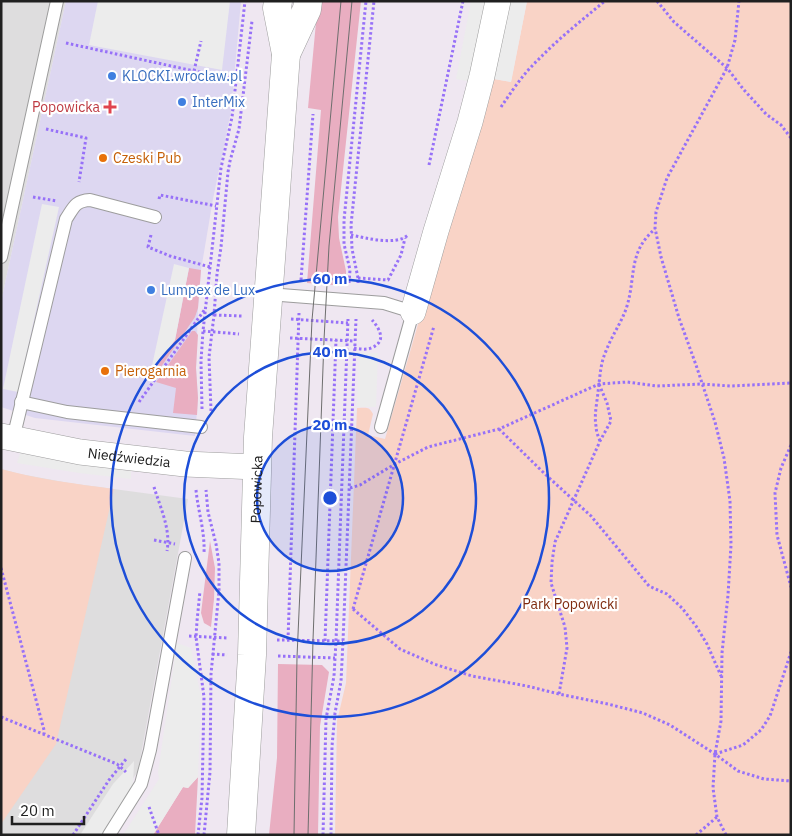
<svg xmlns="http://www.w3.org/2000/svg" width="792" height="836" font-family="'IBM Plex Sans',sans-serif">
  <rect width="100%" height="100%" fill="#efe7f1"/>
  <g fill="#deddde">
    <polygon points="1,1 66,1 1,302"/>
    <polygon points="1,469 20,474 69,483 188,499 138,771 96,835 1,835"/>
  </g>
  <polygon fill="#ddd7f1" points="66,1 241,1 231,111 213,199 201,270 198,308 196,368 198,398 195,436 35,418 1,407 1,302"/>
  <g fill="#e9aec1">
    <polygon points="318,1 361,1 338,217 339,238 346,271 346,286 307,283 321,110 308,108"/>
    <polygon points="189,268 201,270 198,308 195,317 157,373 155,374 151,374 175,340"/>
    <polygon points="192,331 195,331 198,335 196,368 198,398 197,415 173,413 176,388 156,382"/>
    <polygon points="210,541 215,568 214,599 211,627 204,623 201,613"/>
    <polygon points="278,664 322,665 329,672 320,726 318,835 269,835 277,758"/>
    <polygon points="198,777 195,835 153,835 183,787 188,788"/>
  </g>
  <g fill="#f9d3c6">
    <path d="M 527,1 L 791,1 L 791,835 L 335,835 L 337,721 L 346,683 L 357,408 C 366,408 369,406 373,414 L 368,435 L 385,439 L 456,192 L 494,79 L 511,82 Z"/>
    <path d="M 1,469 C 38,479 76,484 114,489 L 56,744 L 1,824 Z"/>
  </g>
  <g fill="#ececec">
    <polygon points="98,1 230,1 222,70 89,45"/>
    <polygon points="471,1 489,1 472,82 456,79"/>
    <polygon points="510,1 527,1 511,82 494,79"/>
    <polygon points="42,204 59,207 18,392 3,389"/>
    <polygon points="174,264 189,268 175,340 150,375"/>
    <polygon points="359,353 378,353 376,407 357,407"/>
    <polygon points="20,453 81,465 131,471 131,479 79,473 17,463"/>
    <polygon points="177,643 191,648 201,697 198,777 188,788 183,787 153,835 123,835 159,779 158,772"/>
    <polygon points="134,761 133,788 103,835 80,835 113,784"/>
  </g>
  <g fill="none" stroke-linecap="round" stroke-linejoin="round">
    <defs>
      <g id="service">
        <polyline points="1,257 57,1"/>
        <polyline points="268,294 384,303 413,312 381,427"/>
        <polyline points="21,402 67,412 201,427"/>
        <path d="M 13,439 L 66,219 C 74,207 75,201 90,200 L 155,217"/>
        <polyline points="109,835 141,784 150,750 185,558"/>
      </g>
      <g id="minor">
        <polyline points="413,312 436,231 470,122 482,76 498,1"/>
        <path id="s1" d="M 1,436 L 80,452 L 185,464 L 257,467"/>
      </g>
      <g id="tertiary">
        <polyline points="286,54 307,9 308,1"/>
        <path id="s2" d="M 241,835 L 252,655 L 258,437 L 286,54 L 277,8 L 278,1"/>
      </g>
    </defs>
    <use href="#service" stroke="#9d9d9d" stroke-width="14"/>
    <use href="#minor" stroke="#9d9d9d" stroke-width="26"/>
    <use href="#tertiary" stroke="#9d9d9d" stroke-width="29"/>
    <g stroke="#9771f8" stroke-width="3" stroke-dasharray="2.5 2.5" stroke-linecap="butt">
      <polyline points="657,1 674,22 727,68 744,90 766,114 781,125 791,138"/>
      <polyline points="66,43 194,71 236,79"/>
      <polyline points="194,71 201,41"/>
      <path d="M 501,107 C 512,91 523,74 537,61 C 558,39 582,20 605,1"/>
      <polyline points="46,129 86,138 79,182"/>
      <polyline points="429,165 463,1"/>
      <polyline points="33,197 57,201"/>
      <polyline points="159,199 160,195 216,206"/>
      <polyline points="151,235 148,247 170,256 210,267"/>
      <path d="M 351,235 C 366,238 396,246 408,235"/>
      <polyline points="358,278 388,280 401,255 405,238"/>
      <polyline points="301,280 313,114"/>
      <polyline points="349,283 350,270 344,244 344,220 366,1"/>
      <polyline points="358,283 358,278 352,249 351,225 374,1"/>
      <polyline points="214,315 242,316"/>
      <polyline points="291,319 348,323"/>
      <polyline points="203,331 239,334"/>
      <polyline points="290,338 355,341"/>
      <path d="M 354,348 C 360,349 367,350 371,348 C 387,342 380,329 372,320"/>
      <polyline points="139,402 205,309"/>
      <polyline points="202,409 201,361 203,331 221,168 232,117 245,1"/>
      <polyline points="211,411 209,357 214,315 217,274 221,247 228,172 230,161 239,129 252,21"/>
      <polyline points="499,429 546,475 591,516 649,586 667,594 682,608 696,626 707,644 721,676"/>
      <path d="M 600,441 C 598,436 596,431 596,426 C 594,415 597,403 598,392 C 600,378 600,364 606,351 C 612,335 622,322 627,306 C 636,276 628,252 655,229"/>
      <polyline points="791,445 781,468 775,493 777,535 791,587"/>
      <path d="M 154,487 C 160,507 171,529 167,551"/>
      <polyline points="350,488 360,485 395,464 428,447 499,429 599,384 627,382 657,386 702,384 730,386 791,383"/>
      <path d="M 196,490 C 198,511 205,531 204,553"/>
      <polyline points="154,540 175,544"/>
      <polyline points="1,568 44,730 44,734"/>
      <polyline points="353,609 434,326"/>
      <polyline points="353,609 400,649 434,664 472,676 527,686 559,694 608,704 643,713 670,725 715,754 738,771 764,779 791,781"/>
      <polyline points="189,636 228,638"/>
      <polyline points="277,640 343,641"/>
      <polyline points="288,640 299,313"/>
      <polyline points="325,641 336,340"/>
      <polyline points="212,654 227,655"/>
      <polyline points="278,656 335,658"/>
      <polyline points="559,694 567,648 565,627 551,583 552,562 555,542 600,441 611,421 607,403 599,384"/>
      <polyline points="1,717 117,764 126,772"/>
      <polyline points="715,754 743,745 761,730 770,716 791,652"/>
      <polyline points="149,807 159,835"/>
      <polyline points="73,835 109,780 127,758"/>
      <polyline points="198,835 202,798 204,697 196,637 197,621 200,591"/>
      <polyline points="204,835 210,772 211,674 219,591 219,563 216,544 208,512 206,490"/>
      <polyline points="323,835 326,719 334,676 336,641 348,319"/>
      <polyline points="331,835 332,746 335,713 341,681 343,641 356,319"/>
      <polyline points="696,835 717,817"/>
      <polyline points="726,835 717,817 713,788 715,754 721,721 722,653 728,595 731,545 730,501 724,458 715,422 696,365 679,318 661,257 655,228 656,212 667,178 727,68 735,40 739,1"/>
    </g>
    <use href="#service" stroke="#fff" stroke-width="12"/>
    <use href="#minor" stroke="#fff" stroke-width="25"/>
    <use href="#tertiary" stroke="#fff" stroke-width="28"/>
    <g stroke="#6e6e6e" stroke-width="1">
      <polyline points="294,835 297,657 312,320 341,1"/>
      <polyline points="308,835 313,640 324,340 329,246 352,1"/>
    </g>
  </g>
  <circle cx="330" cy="498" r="73" fill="#1d4ed8" fill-opacity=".12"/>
  <g fill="none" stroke="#1d4ed8" stroke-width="2.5">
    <circle cx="330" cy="498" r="73"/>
    <circle cx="330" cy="498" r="146"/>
    <circle cx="330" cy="498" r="219"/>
  </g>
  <g fill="#3f7fe0" stroke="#fff" stroke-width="2">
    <circle cx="112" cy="76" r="5"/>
    <circle cx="182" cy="102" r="5"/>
    <circle cx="151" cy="290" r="5"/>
  </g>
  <path fill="#e0444e" stroke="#fff" stroke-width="2" d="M107.5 99.5h5v5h5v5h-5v5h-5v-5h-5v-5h5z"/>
  <g fill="#e8710a" stroke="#fff" stroke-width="2">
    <circle cx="103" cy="158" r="5"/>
    <circle cx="105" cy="371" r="5"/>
  </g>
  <g text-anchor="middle" stroke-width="4.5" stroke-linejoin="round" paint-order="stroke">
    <g font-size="14" fill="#366cbe" stroke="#fff" text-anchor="start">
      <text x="122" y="81">KLOCKI.wroclaw.pl</text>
      <text x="192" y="107">InterMix</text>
      <text x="161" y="295">Lumpex de Lux</text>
    </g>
    <g font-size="14" fill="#be3a42" stroke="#fff" text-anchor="end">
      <text x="100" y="112">Popowicka</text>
    </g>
    <g font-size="14" fill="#c56008" stroke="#fff" text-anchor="start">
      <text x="113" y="163">Czeski Pub</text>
      <text x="115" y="376">Pierogarnia</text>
    </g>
    <g font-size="14" fill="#202020" stroke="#fff">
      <text dy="5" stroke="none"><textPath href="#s1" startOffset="130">Niedźwiedzia</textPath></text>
      <text dy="5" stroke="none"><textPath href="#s2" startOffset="346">Popowicka</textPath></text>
    </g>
    <g font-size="14" fill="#7f2b0e" stroke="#fff">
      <text x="570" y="609">Park Popowicki</text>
    </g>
  </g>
  <circle cx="330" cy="498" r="8" fill="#1d4ed8" stroke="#fff" stroke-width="2.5"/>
  <g font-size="15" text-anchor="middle" font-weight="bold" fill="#1d4ed8" stroke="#fff" stroke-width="4.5" stroke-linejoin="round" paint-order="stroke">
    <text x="330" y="284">60 m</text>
    <text x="330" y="357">40 m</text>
    <text x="330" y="430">20 m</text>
  </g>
  <rect width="792" height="836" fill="none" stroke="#202020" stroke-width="5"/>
  <path d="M12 816v8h72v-8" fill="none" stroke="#202020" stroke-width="2.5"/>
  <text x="20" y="816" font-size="15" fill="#202020" stroke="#ffffff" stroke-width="4" paint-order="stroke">20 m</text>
</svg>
